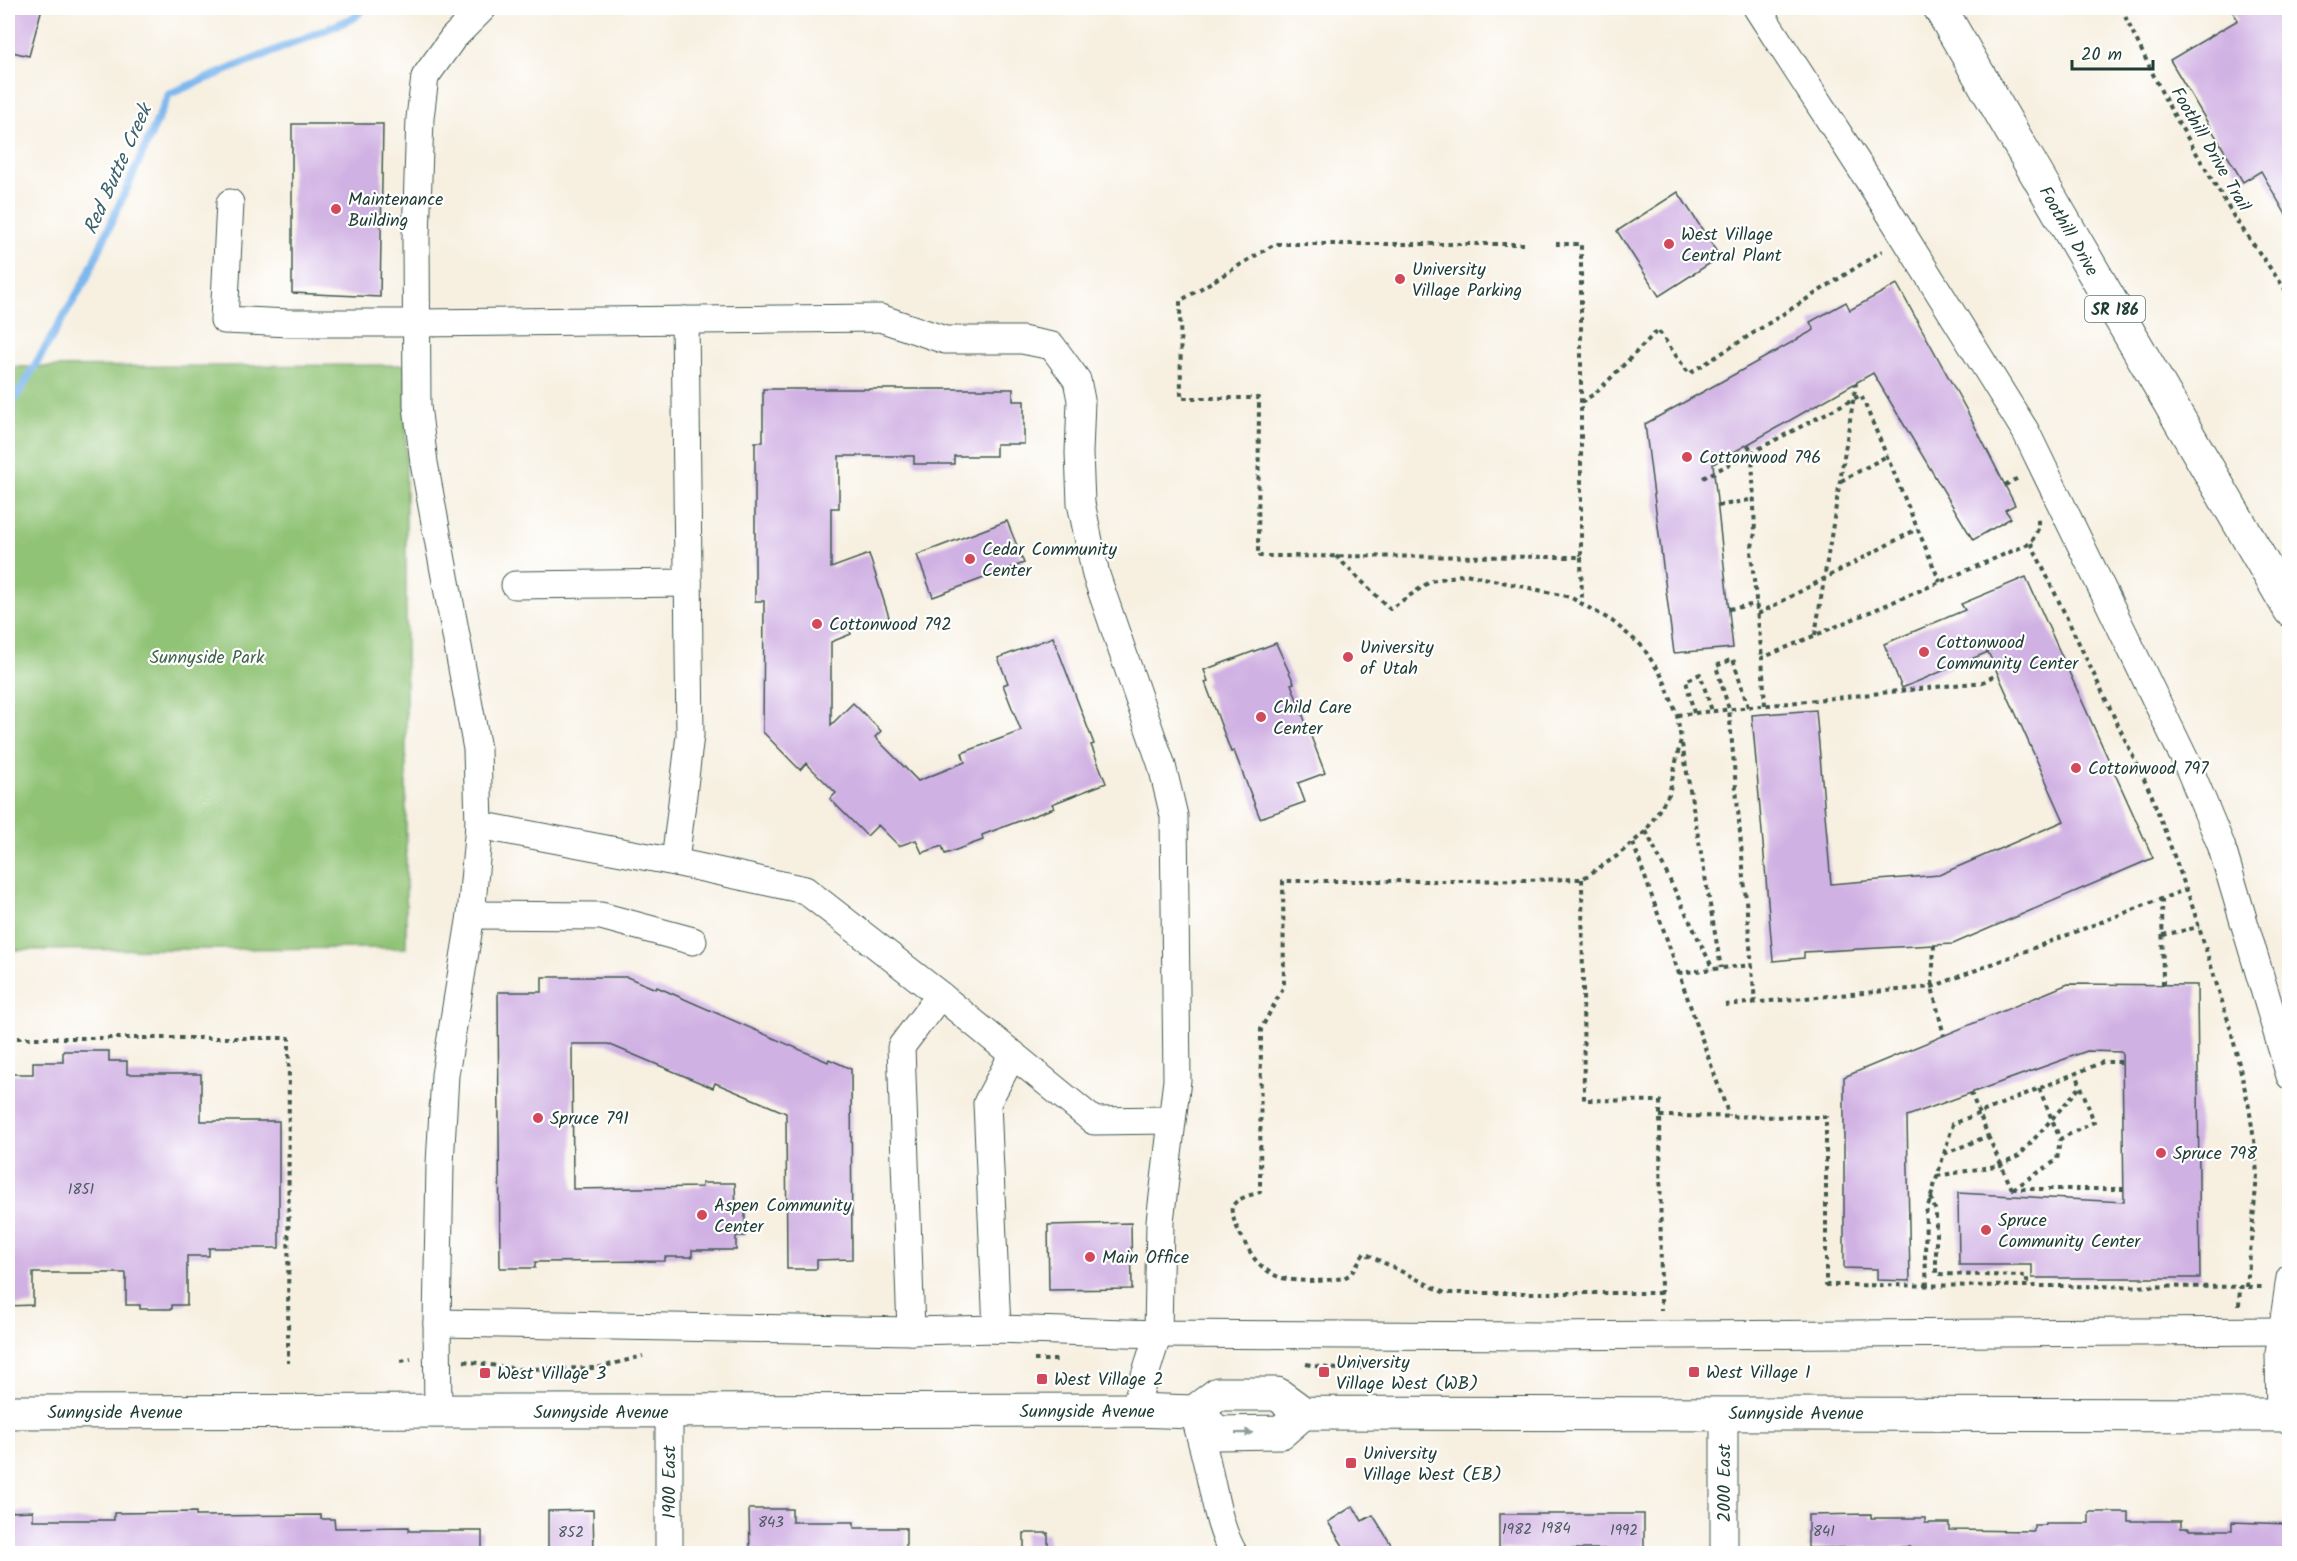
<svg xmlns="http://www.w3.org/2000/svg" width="2297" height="1561" font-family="Kalam,sans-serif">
  <rect width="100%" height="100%" fill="#fff"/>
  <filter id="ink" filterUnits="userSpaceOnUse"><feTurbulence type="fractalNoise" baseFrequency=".0167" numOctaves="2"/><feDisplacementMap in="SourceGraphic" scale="12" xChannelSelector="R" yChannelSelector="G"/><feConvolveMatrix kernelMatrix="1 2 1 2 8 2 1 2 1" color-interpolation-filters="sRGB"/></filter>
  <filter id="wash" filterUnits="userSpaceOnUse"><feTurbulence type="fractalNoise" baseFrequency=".008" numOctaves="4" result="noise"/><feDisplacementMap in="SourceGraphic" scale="24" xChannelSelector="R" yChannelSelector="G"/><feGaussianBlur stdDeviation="1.35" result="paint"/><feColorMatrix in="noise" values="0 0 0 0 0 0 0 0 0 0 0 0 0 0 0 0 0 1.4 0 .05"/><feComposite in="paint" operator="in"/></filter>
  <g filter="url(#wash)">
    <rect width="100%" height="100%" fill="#f7f0e1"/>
    <polygon fill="#90c374" stroke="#588054" stroke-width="1.5" points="406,365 406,948 8,950 8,367"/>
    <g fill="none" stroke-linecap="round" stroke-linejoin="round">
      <polyline stroke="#7db7ee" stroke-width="8" points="8,411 86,279 169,94 354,18 364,8"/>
    </g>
    <g id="blocks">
      <g fill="#d0b1e3">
        <polygon points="8,8 42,8 29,56 8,51"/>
        <polygon points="2230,8 2289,8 2289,220 2261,171 2243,182 2170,60 2238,20"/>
        <polygon points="292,124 383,124 380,297 292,293"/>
        <polygon points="1678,192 1720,257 1659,296 1617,231"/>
        <polygon points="1897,284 1966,409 2015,505 2005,510 2011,518 1973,540 1873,373 1713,464 1733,648 1674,653 1645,424 1814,330 1810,322 1846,302 1850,310"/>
        <polygon points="763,389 1013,389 1013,401 1024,401 1024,444 996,444 996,456 954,456 954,464 914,464 914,456 839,456 839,508 831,508 831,568 869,554 889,617 850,631 851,634 831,642 831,725 853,703 881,731 875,737 918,781 965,762 962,753 1021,731 1003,685 1008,683 998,658 1053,637 1094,744 1091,745 1106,783 1052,804 1054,808 982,835 983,840 945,854 942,846 922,853 916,840 899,846 878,825 867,836 830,799 836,793 806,763 800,770 763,732 764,601 755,601 755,442 763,442"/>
        <polygon points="1007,521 1024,563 933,597 917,555"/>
        <polygon points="2026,577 2153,858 1953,944 1804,952 1804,958 1773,961 1752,715 1816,710 1831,884 1939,875 2064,821 1988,652 1902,688 1884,644 1965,610 1961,604"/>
        <polygon points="1276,643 1294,683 1291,684 1325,773 1298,783 1305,802 1260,818 1234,751 1231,752 1205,682 1208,681 1204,670"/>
        <polygon points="542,977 627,977 656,989 657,987 828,1062 829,1059 851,1069 852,1259 817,1260 817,1269 787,1269 786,1113 715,1083 713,1088 608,1044 572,1044 573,1189 702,1187 702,1183 735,1183 736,1210 745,1210 745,1236 736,1236 736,1250 692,1250 692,1257 665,1257 665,1261 535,1262 535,1268 500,1268 498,992 542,992"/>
        <polygon points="2068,984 2197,985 2200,1278 2032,1278 2032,1265 1959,1265 1958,1193 2124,1202 2122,1052 2087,1051 1907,1116 1910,1281 1877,1280 1877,1269 1844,1268 1844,1077"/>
        <polygon points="63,1051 109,1051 109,1061 127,1061 127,1074 201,1074 201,1121 279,1121 279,1248 209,1248 209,1256 187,1256 187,1305 172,1305 172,1309 140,1309 140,1305 126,1305 126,1273 33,1273 33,1305 8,1306 8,1074 33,1074 33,1062 63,1062"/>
        <polygon points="1131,1223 1132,1289 1049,1290 1048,1225"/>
        <polygon points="1353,1506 1362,1521 1373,1515 1397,1554 1348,1554 1328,1522"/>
        <polygon points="749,1509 792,1509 792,1522 854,1522 854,1528 906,1528 906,1554 750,1554"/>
        <polygon points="593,1510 594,1553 548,1554 548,1511"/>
        <polygon points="33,1511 33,1520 114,1520 114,1513 196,1512 196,1516 321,1515 321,1519 334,1519 335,1528 409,1527 409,1531 482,1531 482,1554 8,1554 8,1512"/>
        <polygon points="2089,1512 2128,1512 2128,1521 2181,1521 2181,1528 2189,1528 2189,1530 2232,1530 2232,1522 2289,1524 2289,1554 1910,1554 1910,1547 1808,1548 1808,1515 1871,1514 1871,1518 1925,1518 1925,1523 1949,1523 1949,1530 2034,1531 2034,1525 2046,1525 2045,1523 2089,1523"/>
        <rect x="1499" y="1514" width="145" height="35"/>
        <rect x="1024" y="1533" width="24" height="21"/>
      </g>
    </g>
  </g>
  <g filter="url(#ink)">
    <use href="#blocks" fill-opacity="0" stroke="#3f584e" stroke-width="1.5"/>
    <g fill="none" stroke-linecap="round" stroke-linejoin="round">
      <defs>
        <g id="minor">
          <polyline points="1757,8 1882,201 2026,432 2189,768 2221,845 2290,1076"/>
          <polyline points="230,203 224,320 289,323 416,323 880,318 945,340 1022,340 1052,346 1077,380 1081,400 1079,453 1081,503 1096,575 1162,766 1174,816 1177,1080 1160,1221 1158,1334 1134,1410"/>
          <polyline points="515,585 688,583"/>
          <polyline points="479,825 675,862 805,890 940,995"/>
          <polyline points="675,862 690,735 685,320"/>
          <polyline points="471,915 601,916 693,941"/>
          <polyline points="437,1323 911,1331 901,1047 940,995 1094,1121 1171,1120"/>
          <polyline points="997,1329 987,1103 1013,1054"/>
          <polyline points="911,1331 997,1329 1158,1334 1541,1336 2283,1331"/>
          <polyline points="438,1412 437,1323 440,1164 445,1075 471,915 479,825 477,749 424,463 417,406 416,238 420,118 425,77 453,38 483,8"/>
          <path d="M 1194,1412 C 1199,1434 1206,1455 1210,1477 C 1216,1503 1220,1530 1234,1554"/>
          <polyline points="2280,1415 2279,1353 2290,1278"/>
          <polyline points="669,1554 669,1411"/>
          <polyline points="1724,1554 1724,1413"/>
        </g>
        <g id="major">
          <polyline points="1940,8 2290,610"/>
          <polyline points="8,1412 1134,1410 1194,1412 1218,1394 1277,1394 1303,1413 2290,1415"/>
          <polyline points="1194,1412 1218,1433 1281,1432 1303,1413"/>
        </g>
      </defs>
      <use href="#minor" stroke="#3f584e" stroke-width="29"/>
      <use href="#major" stroke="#3f584e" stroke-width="35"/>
      <g stroke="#3f584e" stroke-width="4" stroke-dasharray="4.5 4.5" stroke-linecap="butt">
        <polyline points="2121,8 2167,103 2234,217 2290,296"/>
        <polyline points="1524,244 1275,244 1180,301 1181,398 1259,398 1258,556 1581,557 1581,244 1556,244"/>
        <polyline points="1581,402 1596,393 1658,330 1689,374 1882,251"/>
        <polyline points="1748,445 1752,452 1755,533 1751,551 1762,658"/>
        <polyline points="1703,478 1861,395 1940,582"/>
        <polyline points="1841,481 1887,456"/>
        <polyline points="2005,485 2020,477"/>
        <polyline points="1718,506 1754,499"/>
        <polyline points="2031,543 2152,796 2191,902 2231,1030 2249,1107 2255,1147 2257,1175 2247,1287"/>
        <path d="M 1336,556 L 1390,609 L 1431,581 L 1466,574 L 1570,597 L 1612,621 L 1642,646 L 1663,678 L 1677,715 L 1681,739 L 1669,794 L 1646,831 L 1617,856 L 1582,879 L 1463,881 L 1283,881 L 1284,986 L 1261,1029 L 1260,1192 C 1251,1195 1236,1198 1232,1207 C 1229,1217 1248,1249 1254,1258 C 1260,1266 1269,1273 1279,1277 C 1297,1283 1325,1281 1344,1278 L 1351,1274 L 1364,1253 L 1445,1293 L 1660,1293"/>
        <polyline points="1581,557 1582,603"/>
        <polyline points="1729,609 1757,604"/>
        <polyline points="1758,614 1917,529"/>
        <polyline points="1815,635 1856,383"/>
        <polyline points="1765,705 1762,658 2031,543 2038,529 2038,519"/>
        <polyline points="1748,707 1733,659 1716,666 1729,709 1755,1002"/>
        <polyline points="1694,713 1686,681 1700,674 1712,711"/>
        <polyline points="1677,715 1983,682 1998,674"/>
        <polyline points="1682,744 1721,968"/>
        <polyline points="1646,831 1713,969"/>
        <polyline points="1633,843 1729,1116"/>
        <polyline points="1582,879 1584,1100 1660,1101 1661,1310"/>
        <polyline points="2162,899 2163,985"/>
        <polyline points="2163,935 2199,927"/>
        <polyline points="1934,945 1932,987 1944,1036"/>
        <polyline points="1678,973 1751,965"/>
        <polyline points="1725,1005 1932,987 2187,889"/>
        <polyline points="8,1038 289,1038 288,1363"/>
        <polyline points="2039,1088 2060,1139 2094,1122 2076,1073"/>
        <polyline points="1660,1116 1826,1117 1826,1285 2262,1287"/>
        <polyline points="1988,1136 2012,1189"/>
        <polyline points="1944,1154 1988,1136 1971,1093"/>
        <polyline points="1937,1176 2001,1165 2019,1156 2081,1086"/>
        <polyline points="2012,1189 2124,1189"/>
        <polyline points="2013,1189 2057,1160 2060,1139"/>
        <polyline points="1931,1197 1936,1212 1936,1274 2027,1276 2027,1286"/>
        <polyline points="1927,1286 1925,1256 1926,1213 1953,1124 2103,1062 2123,1062"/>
        <polyline points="2239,1306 2240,1287"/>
        <polyline points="1034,1360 1060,1360"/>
        <polyline points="401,1361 411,1359"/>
        <polyline points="464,1361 518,1369 597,1368 643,1356"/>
        <path d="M 1306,1364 C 1332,1370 1356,1372 1381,1363"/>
      </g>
      <use href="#minor" stroke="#fff" stroke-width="27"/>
      <use href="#major" stroke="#fff" stroke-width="33"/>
    </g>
    <defs><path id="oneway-solid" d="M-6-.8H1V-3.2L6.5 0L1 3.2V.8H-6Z" transform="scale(1.5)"/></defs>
    <use fill="#8f9e9a" href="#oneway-solid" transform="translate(1244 1433) rotate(-1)"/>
  </g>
  <g fill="#d1495b" stroke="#fff" stroke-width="2">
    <circle cx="336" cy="209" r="6"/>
    <circle cx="1669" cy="244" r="6"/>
    <circle cx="1400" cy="279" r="6"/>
    <circle cx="1687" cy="457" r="6"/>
    <circle cx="970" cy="559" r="6"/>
    <circle cx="817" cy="624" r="6"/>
    <circle cx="1924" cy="652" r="6"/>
    <circle cx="1348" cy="657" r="6"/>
    <circle cx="1261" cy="717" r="6"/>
    <circle cx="2076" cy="768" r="6"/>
    <circle cx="538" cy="1118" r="6"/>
    <circle cx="2161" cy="1153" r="6"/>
    <circle cx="702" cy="1215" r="6"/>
    <circle cx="1986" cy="1230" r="6"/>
    <circle cx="1090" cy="1257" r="6"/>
    <rect x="1318" y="1366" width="12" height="12" rx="3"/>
    <rect x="1688" y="1366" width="12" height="12" rx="3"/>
    <rect x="479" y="1367" width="12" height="12" rx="3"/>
    <rect x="1036" y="1373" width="12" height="12" rx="3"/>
    <rect x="1345" y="1457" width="12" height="12" rx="3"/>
  </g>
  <g text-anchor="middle" stroke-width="4.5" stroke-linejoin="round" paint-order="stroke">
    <g font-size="15" fill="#4b5a60">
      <text x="81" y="1194">1851</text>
      <text x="771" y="1527">843</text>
      <text x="1556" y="1533">1984</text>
      <text x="1517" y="1534">1982</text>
      <text x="1624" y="1535">1992</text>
      <text x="1824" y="1536">841</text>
      <text x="571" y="1537">852</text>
    </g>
    <rect fill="#fff" stroke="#627771" stroke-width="1.5" x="2085" y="296" width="60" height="26" rx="4.5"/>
    <g font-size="16" font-weight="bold" fill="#1f3d34">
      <text x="2115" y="315">SR 186</text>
    </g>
    <g font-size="18" fill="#1f3d34" stroke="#fff">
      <text transform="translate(2211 149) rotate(60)" y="6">Foothill Drive Trail</text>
      <text transform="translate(2069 231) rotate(60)" y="6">Foothill Drive</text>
      <text x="1087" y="1417">Sunnyside Avenue</text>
      <text x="115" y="1418">Sunnyside Avenue</text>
      <text x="601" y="1418">Sunnyside Avenue</text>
      <text x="1796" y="1419">Sunnyside Avenue</text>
      <text transform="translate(669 1482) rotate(-90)" y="6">1900 East</text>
      <text transform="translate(1724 1483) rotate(-90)" y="6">2000 East</text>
    </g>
    <g font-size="18" fill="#1f3d34" stroke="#fff" text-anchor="start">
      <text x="348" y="205">Maintenance<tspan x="348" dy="21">Building</tspan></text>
      <text x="1681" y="240">West Village<tspan x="1681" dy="21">Central Plant</tspan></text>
      <text x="1412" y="275">University<tspan x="1412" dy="21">Village Parking</tspan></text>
      <text x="1699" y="463">Cottonwood 796</text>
      <text x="982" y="555">Cedar Community<tspan x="982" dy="21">Center</tspan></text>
      <text x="829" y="630">Cottonwood 792</text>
      <text x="1936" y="648">Cottonwood<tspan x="1936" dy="21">Community Center</tspan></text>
      <text x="1360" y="653">University<tspan x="1360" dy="21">of Utah</tspan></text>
      <text x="1273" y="713">Child Care<tspan x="1273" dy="21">Center</tspan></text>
      <text x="2088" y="774">Cottonwood 797</text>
      <text x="550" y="1124">Spruce 791</text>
      <text x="2173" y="1159">Spruce 798</text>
      <text x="714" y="1211">Aspen Community<tspan x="714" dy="21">Center</tspan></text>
      <text x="1998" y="1226">Spruce<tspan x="1998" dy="21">Community Center</tspan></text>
      <text x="1102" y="1263">Main Office</text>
      <text x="1336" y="1368">University<tspan x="1336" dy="21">Village West (WB)</tspan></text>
      <text x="1706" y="1378">West Village 1</text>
      <text x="497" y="1379">West Village 3</text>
      <text x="1054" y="1385">West Village 2</text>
      <text x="1363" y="1459">University<tspan x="1363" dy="21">Village West (EB)</tspan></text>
    </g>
    <g font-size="18" fill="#416547" stroke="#fff">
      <text x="207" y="663">Sunnyside Park</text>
    </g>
    <g font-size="20" font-style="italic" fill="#3b626c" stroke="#fff">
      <text transform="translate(117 169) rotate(-66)" y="7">Red Butte Creek</text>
    </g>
  </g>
  <rect width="2297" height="1561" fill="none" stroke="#fff" stroke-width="30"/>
  <path d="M2072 60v9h81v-9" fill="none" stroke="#1f3d34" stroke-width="3"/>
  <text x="2081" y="60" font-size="18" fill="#1f3d34" stroke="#ffffff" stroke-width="4.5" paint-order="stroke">20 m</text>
</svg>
